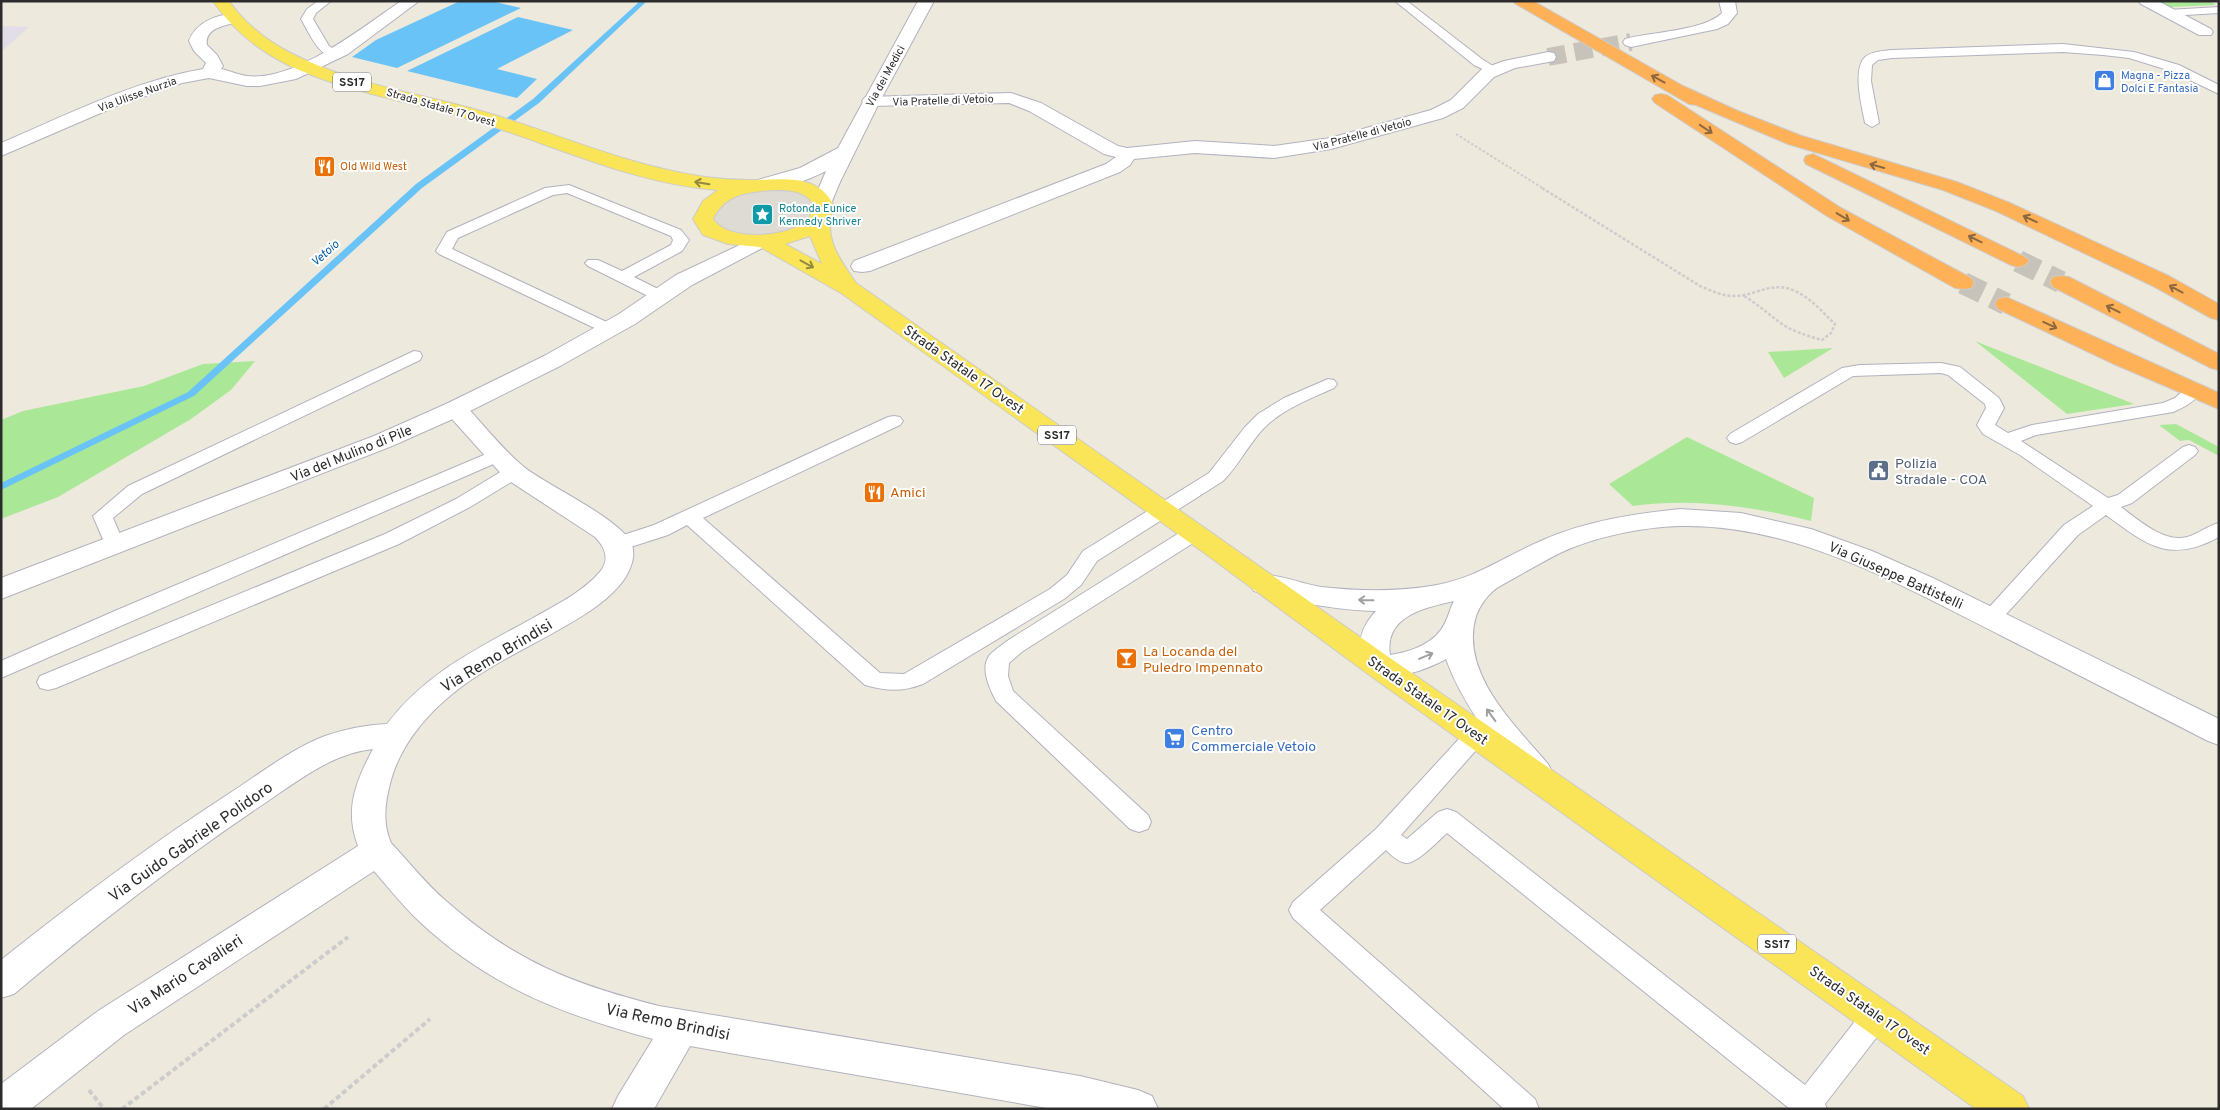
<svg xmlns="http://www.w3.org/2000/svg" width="2220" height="1110" font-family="Overpass,sans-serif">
  <rect width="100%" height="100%" fill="#eee9dd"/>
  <polygon fill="#e1dee7" points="1,26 29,27 1,52"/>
  <g fill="#aae897">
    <polygon points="2159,1 2209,1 2216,5 2171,7"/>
    <polygon points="1975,341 2134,404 2067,414"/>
    <polygon points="1833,348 1784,378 1768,352"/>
    <polygon points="255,361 231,390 191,419 58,497 1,519 1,420 23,411 144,386 203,364"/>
    <polygon points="2176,424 2219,447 2219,456 2189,440 2180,441 2159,425"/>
    <path d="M 1687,437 L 1814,498 L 1811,521 C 1752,506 1693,498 1633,506 L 1609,484 Z"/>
  </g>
  <polygon fill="#dedbd5" points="758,185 814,192 819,219 755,242 705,223 705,212"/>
  <g fill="#6ac3f7">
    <polygon points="460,1 491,1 521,8 397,68 352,57 376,40"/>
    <polygon points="518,17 573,30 497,69 537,79 517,98 407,71"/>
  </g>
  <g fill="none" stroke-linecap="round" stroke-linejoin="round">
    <polygon fill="#6ac3f7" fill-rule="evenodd" points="640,1 647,1 539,103 422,188 194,396 1,490 1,483 188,392 416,184 533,99"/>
    <polyline stroke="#c7c3ba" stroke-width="18" stroke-dasharray="18 9" stroke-linecap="butt" points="1548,57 1631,42"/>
    <g stroke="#c7c3ba" stroke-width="22" stroke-dasharray="22 11" stroke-linecap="butt">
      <polyline points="2018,261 2061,282"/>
      <polyline points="1963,283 2006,304"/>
    </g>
    <defs>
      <g id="lane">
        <path d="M 318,1 L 331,1 L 316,13 L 313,19 L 329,46 L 341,54 L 339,57 C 320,61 309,32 301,19 L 307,9 Z"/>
        <polygon points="1395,1 1407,1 1482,59 1499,70 1493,74 1474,65"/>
        <polygon points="2219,7 2219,13 2168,16 2162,13 2168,10"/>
        <path d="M 2063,44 L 2134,52 L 2179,65 L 2219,85 L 2219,94 L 2171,71 L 2129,58 L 2103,55 L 2063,52 L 1892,58 L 1878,60 L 1872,65 L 1871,81 L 1879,123 L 1872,127 L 1865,123 C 1862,107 1852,70 1865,57 C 1872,51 1884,51 1892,50 Z"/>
        <polygon points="569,185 681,230 689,240 682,251 634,277 666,293 668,296 666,299 654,299 588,266 585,263 588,260 598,260 622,271 671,245 673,240 671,236 567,193 553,195 458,238 452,249 615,326 617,329 615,332 603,332 439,254 436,251 447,232 545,188"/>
        <polygon points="414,351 420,352 422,356 420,360 142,494 113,518 125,546 122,551 115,553 108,551 93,516 128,486"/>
        <path d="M 1941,363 L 1960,367 L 1999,398 L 2004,408 L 1995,425 L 2008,433 L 2032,425 L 2163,403 L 2175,398 L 2187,387 L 2199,387 L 2202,391 C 2194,402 2185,407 2173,412 L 2036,435 L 2021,441 L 2108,498 L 2118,495 L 2183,447 L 2189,445 L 2195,447 L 2198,451 L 2195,455 L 2132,503 L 2121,507 C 2138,520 2164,543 2187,537 C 2198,534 2207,526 2219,523 L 2219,537 C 2169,564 2147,545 2106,515 L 2078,535 L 1998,623 L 1991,625 L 1984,623 L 1981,618 L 1984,613 L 2064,525 L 2093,506 L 2020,455 L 1983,434 L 1977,425 L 1986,408 L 1985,404 L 1948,375 L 1941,373 L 1853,376 L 1742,442 L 1736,444 L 1730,442 L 1727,438 L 1730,434 L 1842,368 L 1860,365 Z"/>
        <path d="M 1328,379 L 1334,380 L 1337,384 L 1334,388 C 1310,399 1282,409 1263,429 C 1248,445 1239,465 1223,481 L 1097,561 L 1081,585 L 1064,599 L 923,684 C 902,692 886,691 865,685 L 687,525 L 668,535 L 618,551 L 611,549 L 608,544 L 611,539 L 654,525 L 888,417 L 894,416 L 900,417 L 903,421 L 900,425 L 703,518 L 880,673 L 904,674 L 1050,589 L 1067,575 L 1083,551 L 1209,473 L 1245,427 L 1258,414 L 1284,398 Z"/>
        <polygon points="498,449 505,451 507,455 505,459 1,678 1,661 117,610"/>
        <polygon points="514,466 521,468 523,472 521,476 470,507 399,544 56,688 48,690 40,688 37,682 40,676 385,534 456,499 507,468"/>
        <path d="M 1194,527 L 1201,528 L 1204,533 L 1201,538 L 1023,651 L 1009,663 L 1008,676 L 1013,691 L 1148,815 L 1151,822 L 1148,829 L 1139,832 L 1130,829 L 996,701 C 990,689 980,669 989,656 C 994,650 1002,645 1007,641 L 1187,528 Z"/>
        <path d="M 1477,725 L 1485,728 L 1488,734 L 1485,740 L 1401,835 L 1407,839 L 1438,812 L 1447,809 L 1456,812 L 1805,1085 L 1867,1006 L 1877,1003 L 1887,1006 L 1891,1015 L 1887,1024 L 1825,1104 L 1827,1109 L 1790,1109 L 1447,833 C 1439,840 1417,864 1406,863 C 1398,862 1391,855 1386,850 L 1320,910 L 1535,1099 L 1539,1109 L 1504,1109 L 1293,918 L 1289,910 L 1293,902 L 1376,829 L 1469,728 Z"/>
      </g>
      <g id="street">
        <path d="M 401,1 L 419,1 L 348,54 L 296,79 L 260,86 L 247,86 L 209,78 L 182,83 L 117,106 L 1,156 L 1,143 C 67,115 133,81 203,69 L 206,63 L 194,51 L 189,41 C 195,23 220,11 239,16 L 241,19 L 239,22 C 226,25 204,28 207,45 L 217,55 L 223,66 L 221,69 C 230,71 239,75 247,76 C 295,82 363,27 401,1 Z"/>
        <path d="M 1719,1 L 1735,1 L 1737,13 L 1728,24 L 1717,29 L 1631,47 L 1625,45 L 1623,42 L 1625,39 C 1650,32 1704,31 1722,13 Z"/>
        <polygon points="2138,1 2158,1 2211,29 2213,32 2211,35 2199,35 2141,4"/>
        <polygon points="1548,52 1554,53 1556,57 1554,61 1515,68 1494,77 1463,108 1443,118 1331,149 1274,158 1195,153 1134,159 1130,165 1120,172 870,271 862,272 854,271 851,266 854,261 1106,164 1116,157 1104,154 1029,111 1009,103 871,106 865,105 862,101 865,97 1011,93 1041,103 1118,146 1127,148 1195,141 1274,146 1330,138 1431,110 1451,100 1482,69 1504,61"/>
        <path d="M 455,402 L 464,404 C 482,423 503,450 524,467 C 548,486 619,518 631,543 C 638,557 628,576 618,587 C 602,605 581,617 560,629 C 524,650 483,668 451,695 C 424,717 400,747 391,780 C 385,802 382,822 391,843 C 409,862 426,884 446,901 C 514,961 572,984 659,1006 L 1080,1076 L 1138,1090 L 1152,1096 L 1158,1109 L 1052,1109 L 690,1046 L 654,1109 L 612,1109 L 618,1096 L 653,1039 C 564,1015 488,986 420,922 C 403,906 389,888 374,871 L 124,1035 L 31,1109 L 1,1109 L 1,1084 L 98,1011 L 358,846 C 344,810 356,781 373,749 C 328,754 293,785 256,809 C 172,866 92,928 14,994 L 1,998 L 1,960 C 75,901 151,844 230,793 C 261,773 291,749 325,736 C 345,729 366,725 387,724 C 427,672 477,649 533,618 C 556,605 581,593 599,573 C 610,561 606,548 595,537 L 505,478 L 443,409 L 446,404 Z"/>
        <path d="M 1680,509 L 1741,513 L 1811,529 L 1872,551 L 1935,579 L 2219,719 L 2219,745 L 2208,741 C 2140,706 2071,671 2002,636 C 1903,586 1794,523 1680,526 C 1642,527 1594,537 1560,553 C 1540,563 1520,575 1500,586 C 1489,592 1480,605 1476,616 C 1459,673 1515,725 1548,764 L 1553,773 L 1548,782 L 1537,786 L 1526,782 C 1494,743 1463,706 1446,659 C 1424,671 1394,681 1368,674 C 1355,650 1358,630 1376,611 C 1335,610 1294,602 1254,591 L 1250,584 L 1254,577 C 1274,571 1300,584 1321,587 C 1358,591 1394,592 1431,586 C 1476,579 1503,557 1543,540 C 1586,521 1633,514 1680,509 ZM 1454,601 C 1450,608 1449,615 1445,623 C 1436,643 1411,652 1390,655 C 1384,616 1424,608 1454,601 Z"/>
      </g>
      <g id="secondary">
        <path d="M 918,1 L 934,1 L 880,101 L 840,182 L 830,206 L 823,208 L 816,206 L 813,202 L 826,171 C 810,179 776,193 758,188 L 755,184 L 758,180 L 800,168 L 838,148 Z"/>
        <polygon points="759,236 766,238 769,242 766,246 692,285 635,324 560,366 464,414 392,446 1,599 1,578 374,436 446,404 544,356 619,314 676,275"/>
      </g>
      <path id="primary" d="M 213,1 L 229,1 C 247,27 274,46 303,59 C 361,86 427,95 488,113 C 560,135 630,166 705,177 C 720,179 735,180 750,180 C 781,180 818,172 834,206 C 822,237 839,258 856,283 L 1390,658 L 2023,1096 L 2029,1109 L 1976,1109 L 1368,674 L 1203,552 L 841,293 L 760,247 L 728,244 L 703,235 L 693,219 L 703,201 L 718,190 C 634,184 554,145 475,121 C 414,102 348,93 290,66 C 259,51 233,30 213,1 ZM 773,190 C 788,190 807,190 814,206 C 812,210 811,217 807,220 C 789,238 728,242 713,219 C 725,194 747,192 773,190 ZM 810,236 L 822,264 L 785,244 Z"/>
      <g id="highway">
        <polygon points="1513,1 1533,1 1683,86 1738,111 1802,136 1957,182 2010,203 2169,276 2219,304 2219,320 2211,318 2153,286 1996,211 1943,190 1788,144 1696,105 1689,104 1516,4"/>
        <polygon points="1661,94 1667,95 1841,208 1971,278 1974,283 1971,288 1963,289 1955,288 1827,216 1655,103 1652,99 1655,95"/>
        <polygon points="1813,154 2025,257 2029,261 2025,265 2018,267 2011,265 1806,164 1804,160 1806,156"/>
        <polygon points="2061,276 2069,277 2219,354 2219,370 2211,368 2053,287 2050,282 2053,277"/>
        <polygon points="2006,297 2219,393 2219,409 2114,364 1998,309 1995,304 1998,299"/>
      </g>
    </defs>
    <use href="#lane" stroke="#b1b2c0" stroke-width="2"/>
    <use href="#street" stroke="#b1b2c0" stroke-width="2"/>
    <use href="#secondary" stroke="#b1b2c0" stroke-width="2"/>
    <use href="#primary" stroke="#ccc" stroke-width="2"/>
    <use href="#highway" stroke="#ccc" stroke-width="2"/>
    <polyline stroke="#ccc" stroke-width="2" stroke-dasharray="2.5 2" stroke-linecap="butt" points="1456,134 1544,189"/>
    <path stroke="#ccc" stroke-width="2.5" stroke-dasharray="3 2" stroke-linecap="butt" d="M 1542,188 L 1700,286 C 1712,291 1724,297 1737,296 C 1760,294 1773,280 1797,292 C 1812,299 1823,313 1835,324 L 1831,333 L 1822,340 C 1808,336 1794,332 1782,324 C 1768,314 1759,305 1744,296"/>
    <g stroke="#ccc" stroke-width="4" stroke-dasharray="5 3" stroke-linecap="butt">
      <polyline points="89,1090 104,1109"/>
      <polyline points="122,1109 348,937"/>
      <polyline points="324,1109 430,1019"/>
    </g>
    <use href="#lane" fill="#fff" fill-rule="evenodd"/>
    <use href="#street" fill="#fff" fill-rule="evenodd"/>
    <use href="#secondary" fill="#fff" fill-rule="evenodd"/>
    <use href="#primary" fill="#fae457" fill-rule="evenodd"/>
    <use href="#highway" fill="#ffb158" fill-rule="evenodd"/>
  </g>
  <defs><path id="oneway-shaft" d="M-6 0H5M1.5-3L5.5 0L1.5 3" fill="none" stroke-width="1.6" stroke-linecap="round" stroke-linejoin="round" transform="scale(1.25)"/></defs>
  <g stroke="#8b6840">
    <use href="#oneway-shaft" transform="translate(1658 79) rotate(-151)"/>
    <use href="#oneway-shaft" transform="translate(1706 129) rotate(34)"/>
    <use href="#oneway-shaft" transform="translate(1877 166) rotate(-164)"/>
    <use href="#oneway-shaft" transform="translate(1843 217) rotate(31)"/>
    <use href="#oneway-shaft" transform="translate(2030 219) rotate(-155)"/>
    <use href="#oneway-shaft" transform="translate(1975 239) rotate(-154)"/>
    <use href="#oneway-shaft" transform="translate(2176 289) rotate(-152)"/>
    <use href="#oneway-shaft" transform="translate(2113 309) rotate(-153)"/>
    <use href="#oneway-shaft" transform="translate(2050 325) rotate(25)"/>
  </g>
  <g stroke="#938842">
    <use href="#oneway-shaft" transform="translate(702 183) rotate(-171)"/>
    <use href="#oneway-shaft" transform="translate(807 264) rotate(29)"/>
  </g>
  <g stroke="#a0a0a0">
    <use href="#oneway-shaft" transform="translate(1366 600) rotate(-179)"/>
    <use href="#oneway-shaft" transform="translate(1426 656) rotate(-23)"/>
    <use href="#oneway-shaft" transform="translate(1491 715) rotate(-126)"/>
  </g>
  <defs>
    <symbol id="shop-square" viewBox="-11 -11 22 22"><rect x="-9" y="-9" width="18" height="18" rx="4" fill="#3f7fe0" stroke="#fff"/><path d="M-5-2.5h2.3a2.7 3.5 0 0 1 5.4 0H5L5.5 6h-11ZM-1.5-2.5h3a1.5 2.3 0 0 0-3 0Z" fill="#fff"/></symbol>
    <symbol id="restaurant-square" viewBox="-11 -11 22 22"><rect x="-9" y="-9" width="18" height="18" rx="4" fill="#e8710a" stroke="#fff"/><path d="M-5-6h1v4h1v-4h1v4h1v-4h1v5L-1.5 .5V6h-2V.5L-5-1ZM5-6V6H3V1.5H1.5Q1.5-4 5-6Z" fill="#fff"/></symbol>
    <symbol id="sight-square" viewBox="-11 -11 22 22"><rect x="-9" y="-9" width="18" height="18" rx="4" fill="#0f9aa8" stroke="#fff"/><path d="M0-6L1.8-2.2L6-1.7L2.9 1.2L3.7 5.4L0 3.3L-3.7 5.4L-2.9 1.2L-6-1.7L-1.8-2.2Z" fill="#fff"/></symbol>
    <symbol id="civic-square" viewBox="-11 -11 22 22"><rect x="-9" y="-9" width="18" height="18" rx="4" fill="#5c6f8a" stroke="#fff"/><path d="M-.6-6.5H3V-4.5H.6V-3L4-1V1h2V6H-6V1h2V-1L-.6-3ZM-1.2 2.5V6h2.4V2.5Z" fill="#fff"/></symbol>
    <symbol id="bar-square" viewBox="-11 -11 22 22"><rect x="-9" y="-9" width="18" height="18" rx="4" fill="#e8710a" stroke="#fff"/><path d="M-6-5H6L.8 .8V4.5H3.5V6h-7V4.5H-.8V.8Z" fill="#fff"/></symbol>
    <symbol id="supermarket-square" viewBox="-11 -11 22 22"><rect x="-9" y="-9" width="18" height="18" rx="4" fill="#3f7fe0" stroke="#fff"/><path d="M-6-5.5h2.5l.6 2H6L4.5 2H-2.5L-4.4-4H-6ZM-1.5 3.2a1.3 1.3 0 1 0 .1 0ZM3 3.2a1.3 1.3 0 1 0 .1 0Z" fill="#fff"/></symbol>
  </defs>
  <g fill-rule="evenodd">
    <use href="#shop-square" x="2092" y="68" width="25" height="25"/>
    <use href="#restaurant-square" x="312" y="154" width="25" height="25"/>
    <use href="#sight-square" x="750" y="202" width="25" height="25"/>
    <use href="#civic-square" x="1866" y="458" width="25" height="25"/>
    <use href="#restaurant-square" x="862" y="480" width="25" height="25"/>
    <use href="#bar-square" x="1114" y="646" width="25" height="25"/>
    <use href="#supermarket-square" x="1162" y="726" width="25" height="25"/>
  </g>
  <g text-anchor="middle" stroke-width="4" stroke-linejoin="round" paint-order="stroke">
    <g font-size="11" fill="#366cbe" stroke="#fff" text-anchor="start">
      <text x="2121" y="79">Magna - Pizza<tspan x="2121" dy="13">Dolci E Fantasia</tspan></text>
    </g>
    <g font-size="11" fill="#2c2c2c" stroke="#fff">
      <text transform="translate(885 76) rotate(-61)" y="4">Via dei Medici</text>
      <text transform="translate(137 94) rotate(-20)" y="4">Via Ulisse Nurzia</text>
      <text transform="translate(943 100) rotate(-2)" y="4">Via Pratelle di Vetoio</text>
      <text transform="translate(441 107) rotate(16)" y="4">Strada Statale 17 Ovest</text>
      <text transform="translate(1362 134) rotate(-15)" y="4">Via Pratelle di Vetoio</text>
    </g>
    <g font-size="11" fill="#c56008" stroke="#fff" text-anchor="start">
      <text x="340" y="170">Old Wild West</text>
    </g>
    <g font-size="11" fill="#0d838f" stroke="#fff" text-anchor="start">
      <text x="779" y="212">Rotonda Eunice<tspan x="779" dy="13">Kennedy Shriver</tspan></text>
    </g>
    <g fill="#fff" stroke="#6b6b6b" stroke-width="1">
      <rect x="333" y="72.5" width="38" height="19" rx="4"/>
      <rect x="1038" y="425.5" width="38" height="19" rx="4"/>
      <rect x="1758" y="934.5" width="38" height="19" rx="4"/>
    </g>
    <g font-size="12" font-weight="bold" fill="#2c2c2c">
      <text x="352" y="86">SS17</text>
      <text x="1057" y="439">SS17</text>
      <text x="1777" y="948">SS17</text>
    </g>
    <g font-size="12" font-style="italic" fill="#055fa7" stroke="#fff">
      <text transform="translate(325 253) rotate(-42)" y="4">Vetoio</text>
    </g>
    <g font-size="14" fill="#2c2c2c" stroke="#fff">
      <text transform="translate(964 369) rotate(35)" y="5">Strada Statale 17 Ovest</text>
      <text transform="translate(351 453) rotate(-22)" y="5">Via del Mulino di Pile</text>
      <text transform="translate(1896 575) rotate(24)" y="5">Via Giuseppe Battistelli</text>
      <text transform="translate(1428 700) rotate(35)" y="5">Strada Statale 17 Ovest</text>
      <text transform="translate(1870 1010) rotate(35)" y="5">Strada Statale 17 Ovest</text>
    </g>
    <g font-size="14" fill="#4e5e75" stroke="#fff" text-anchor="start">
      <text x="1895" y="468">Polizia<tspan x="1895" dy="16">Stradale - COA</tspan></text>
    </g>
    <g font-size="14" fill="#c56008" stroke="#fff" text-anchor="start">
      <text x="890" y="497">Amici</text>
      <text x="1143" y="656">La Locanda del<tspan x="1143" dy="16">Puledro Impennato</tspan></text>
    </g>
    <g font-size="14" fill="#366cbe" stroke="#fff" text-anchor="start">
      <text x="1191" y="735">Centro<tspan x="1191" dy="16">Commerciale Vetoio</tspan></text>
    </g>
    <g font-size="16" fill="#2c2c2c" stroke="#fff">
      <text transform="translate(496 655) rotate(-31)" y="6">Via Remo Brindisi</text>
      <text transform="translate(190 841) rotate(-35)" y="6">Via Guido Gabriele Polidoro</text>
      <text transform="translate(185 974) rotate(-33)" y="6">Via Mario Cavalieri</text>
      <text transform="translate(668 1021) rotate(12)" y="6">Via Remo Brindisi</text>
    </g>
  </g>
  <rect width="2220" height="1110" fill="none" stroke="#2c2c2c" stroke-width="5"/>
</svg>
